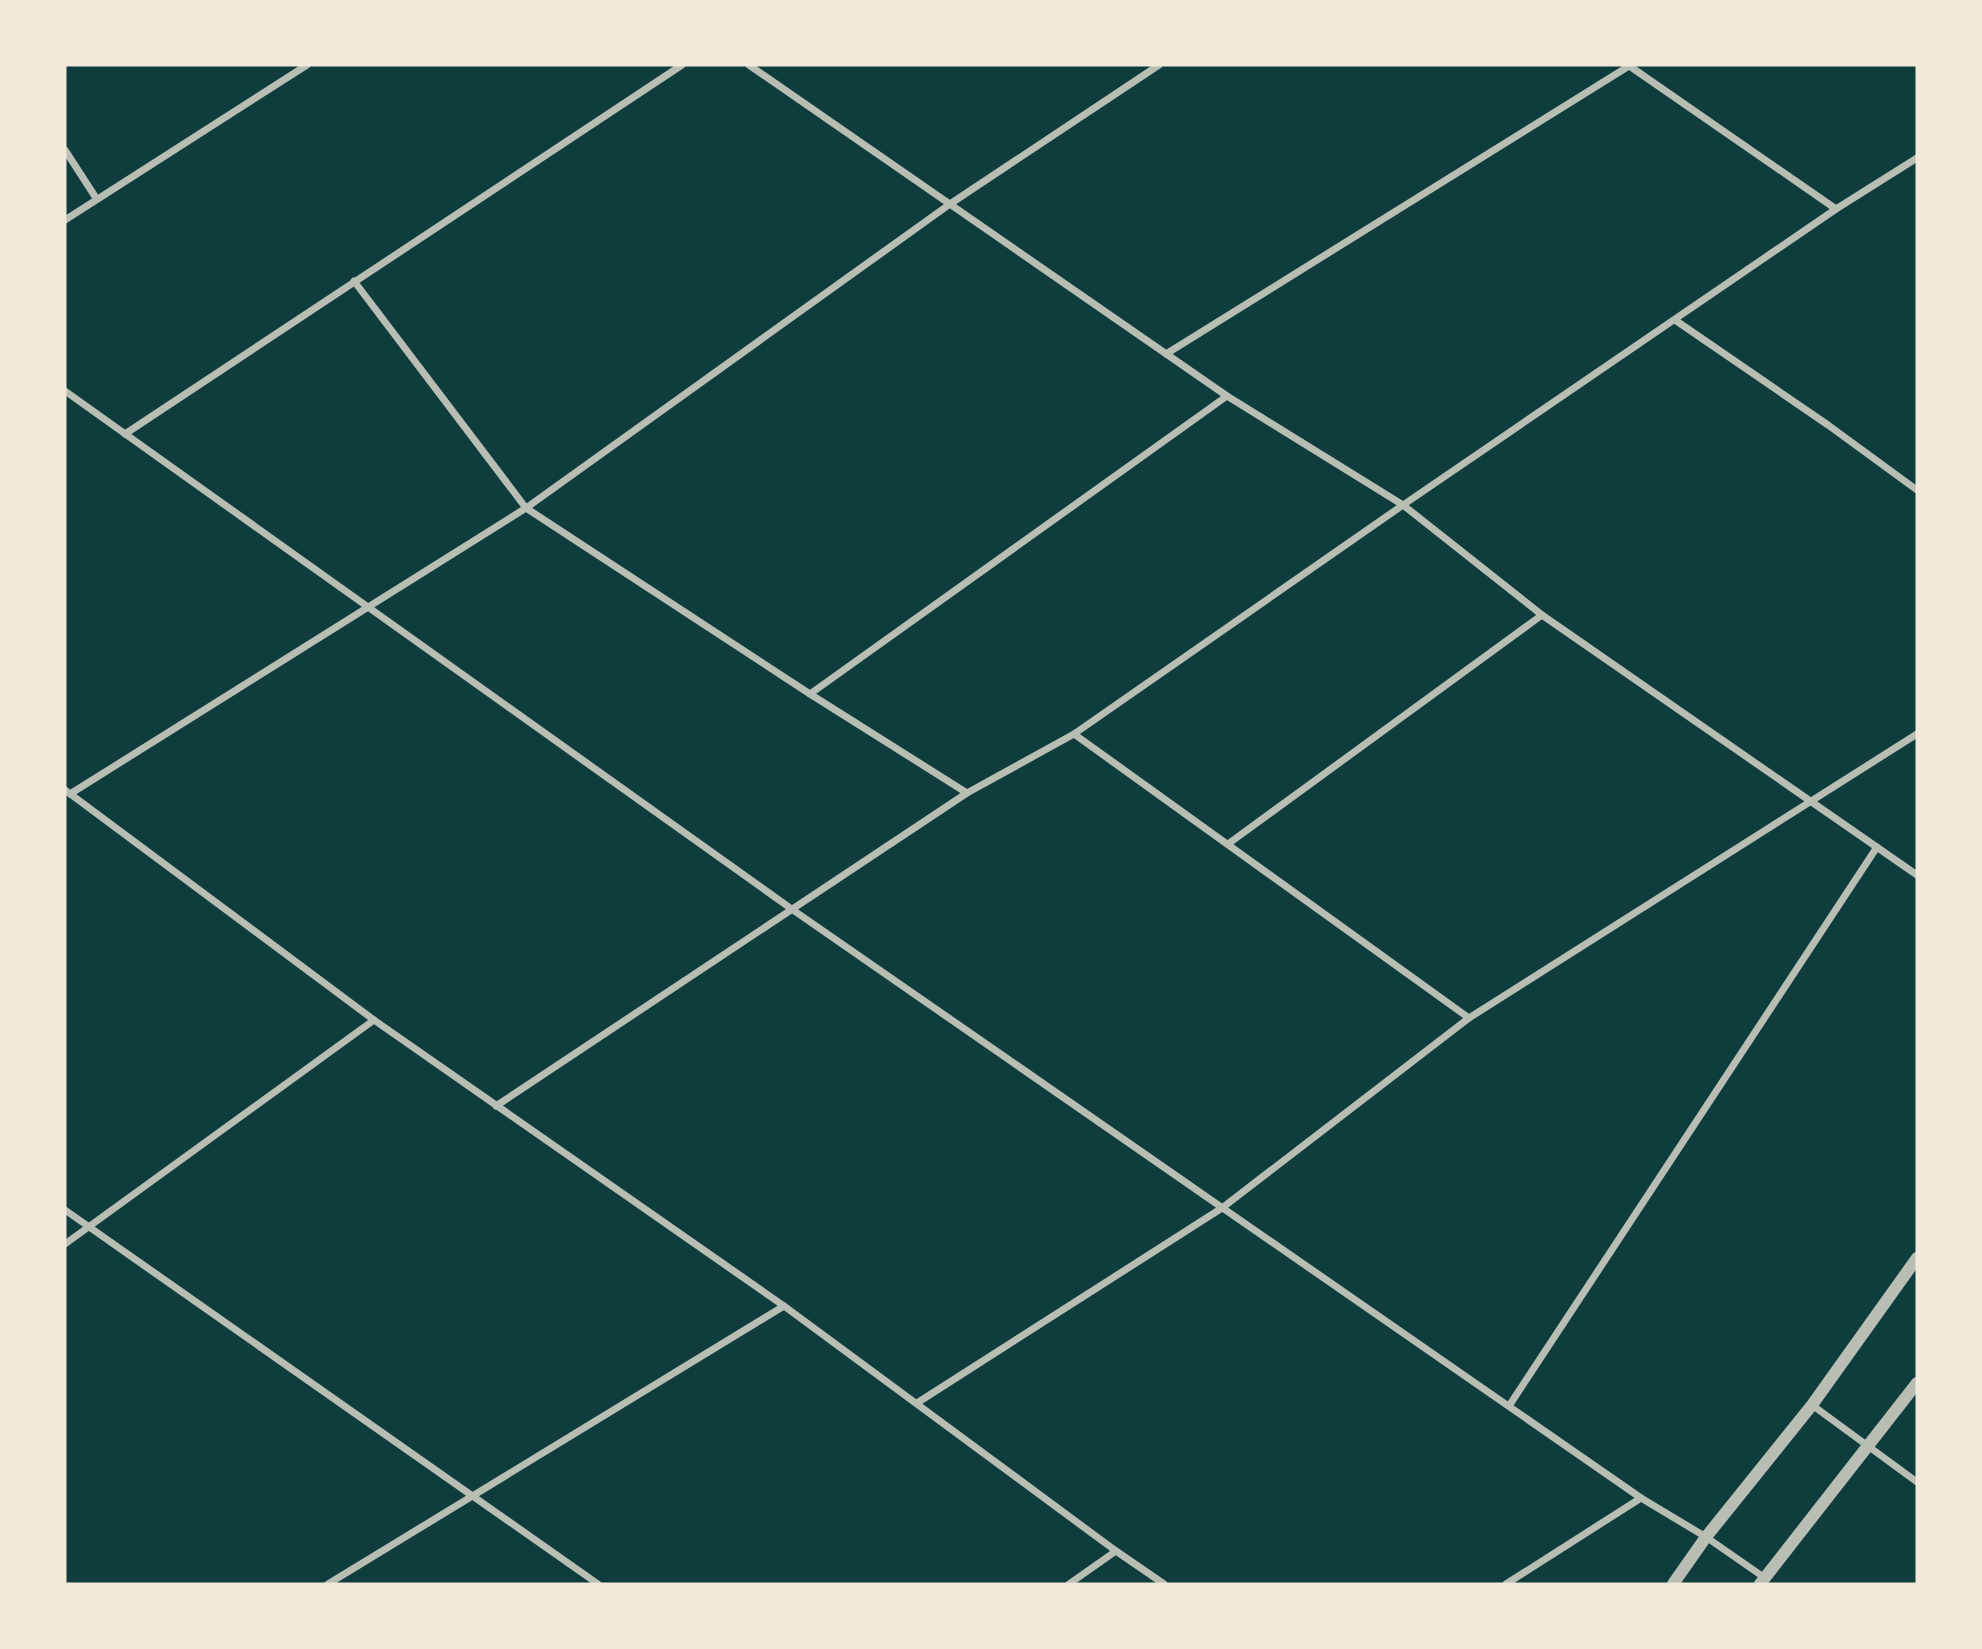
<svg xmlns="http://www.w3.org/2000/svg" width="1982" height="1649" font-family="'Roboto Condensed',sans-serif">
  <rect width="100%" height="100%" fill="#0f3d3e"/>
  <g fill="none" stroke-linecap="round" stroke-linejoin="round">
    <g stroke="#b8beb3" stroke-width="7">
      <polyline points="749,65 1227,396 1403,505 1542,615 1917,875"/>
      <polyline points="1628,65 1836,209"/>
      <polyline points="65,150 96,198"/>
      <polyline points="65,220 307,65"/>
      <polyline points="354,281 526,508 810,694 967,793"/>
      <polyline points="1675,320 1828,425 1917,490"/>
      <polyline points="1166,354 1629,66"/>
      <polyline points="65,391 793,910 1641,1498 1706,1537 1765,1578"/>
      <polyline points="125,434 682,65"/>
      <polyline points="810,694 1227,396"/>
      <polyline points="1074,734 1469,1018"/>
      <polyline points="65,790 374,1020 784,1306 1116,1551 1164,1584"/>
      <polyline points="70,794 526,508 950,204 1159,65"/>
      <polyline points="1228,844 1542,615"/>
      <polyline points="496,1106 967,793 1074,734 1403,505 1836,209 1917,158"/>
      <polyline points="65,1210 598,1584"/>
      <polyline points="65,1244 374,1020"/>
      <polyline points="917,1403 1222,1208 1469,1018 1917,734"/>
      <polyline points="1812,1405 1917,1482"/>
      <polyline points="1509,1406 1877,847"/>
      <polyline points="328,1584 784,1306"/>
      <polyline points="1069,1584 1116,1551"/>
      <polyline points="1506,1584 1641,1498"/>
    </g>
    <g stroke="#b8beb3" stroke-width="12">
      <polyline points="1673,1584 1706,1537 1812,1405 1917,1258"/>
      <polyline points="1760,1584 1917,1383"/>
    </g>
  </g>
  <rect width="1982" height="1649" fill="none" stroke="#f1e9da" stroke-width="133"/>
</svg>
